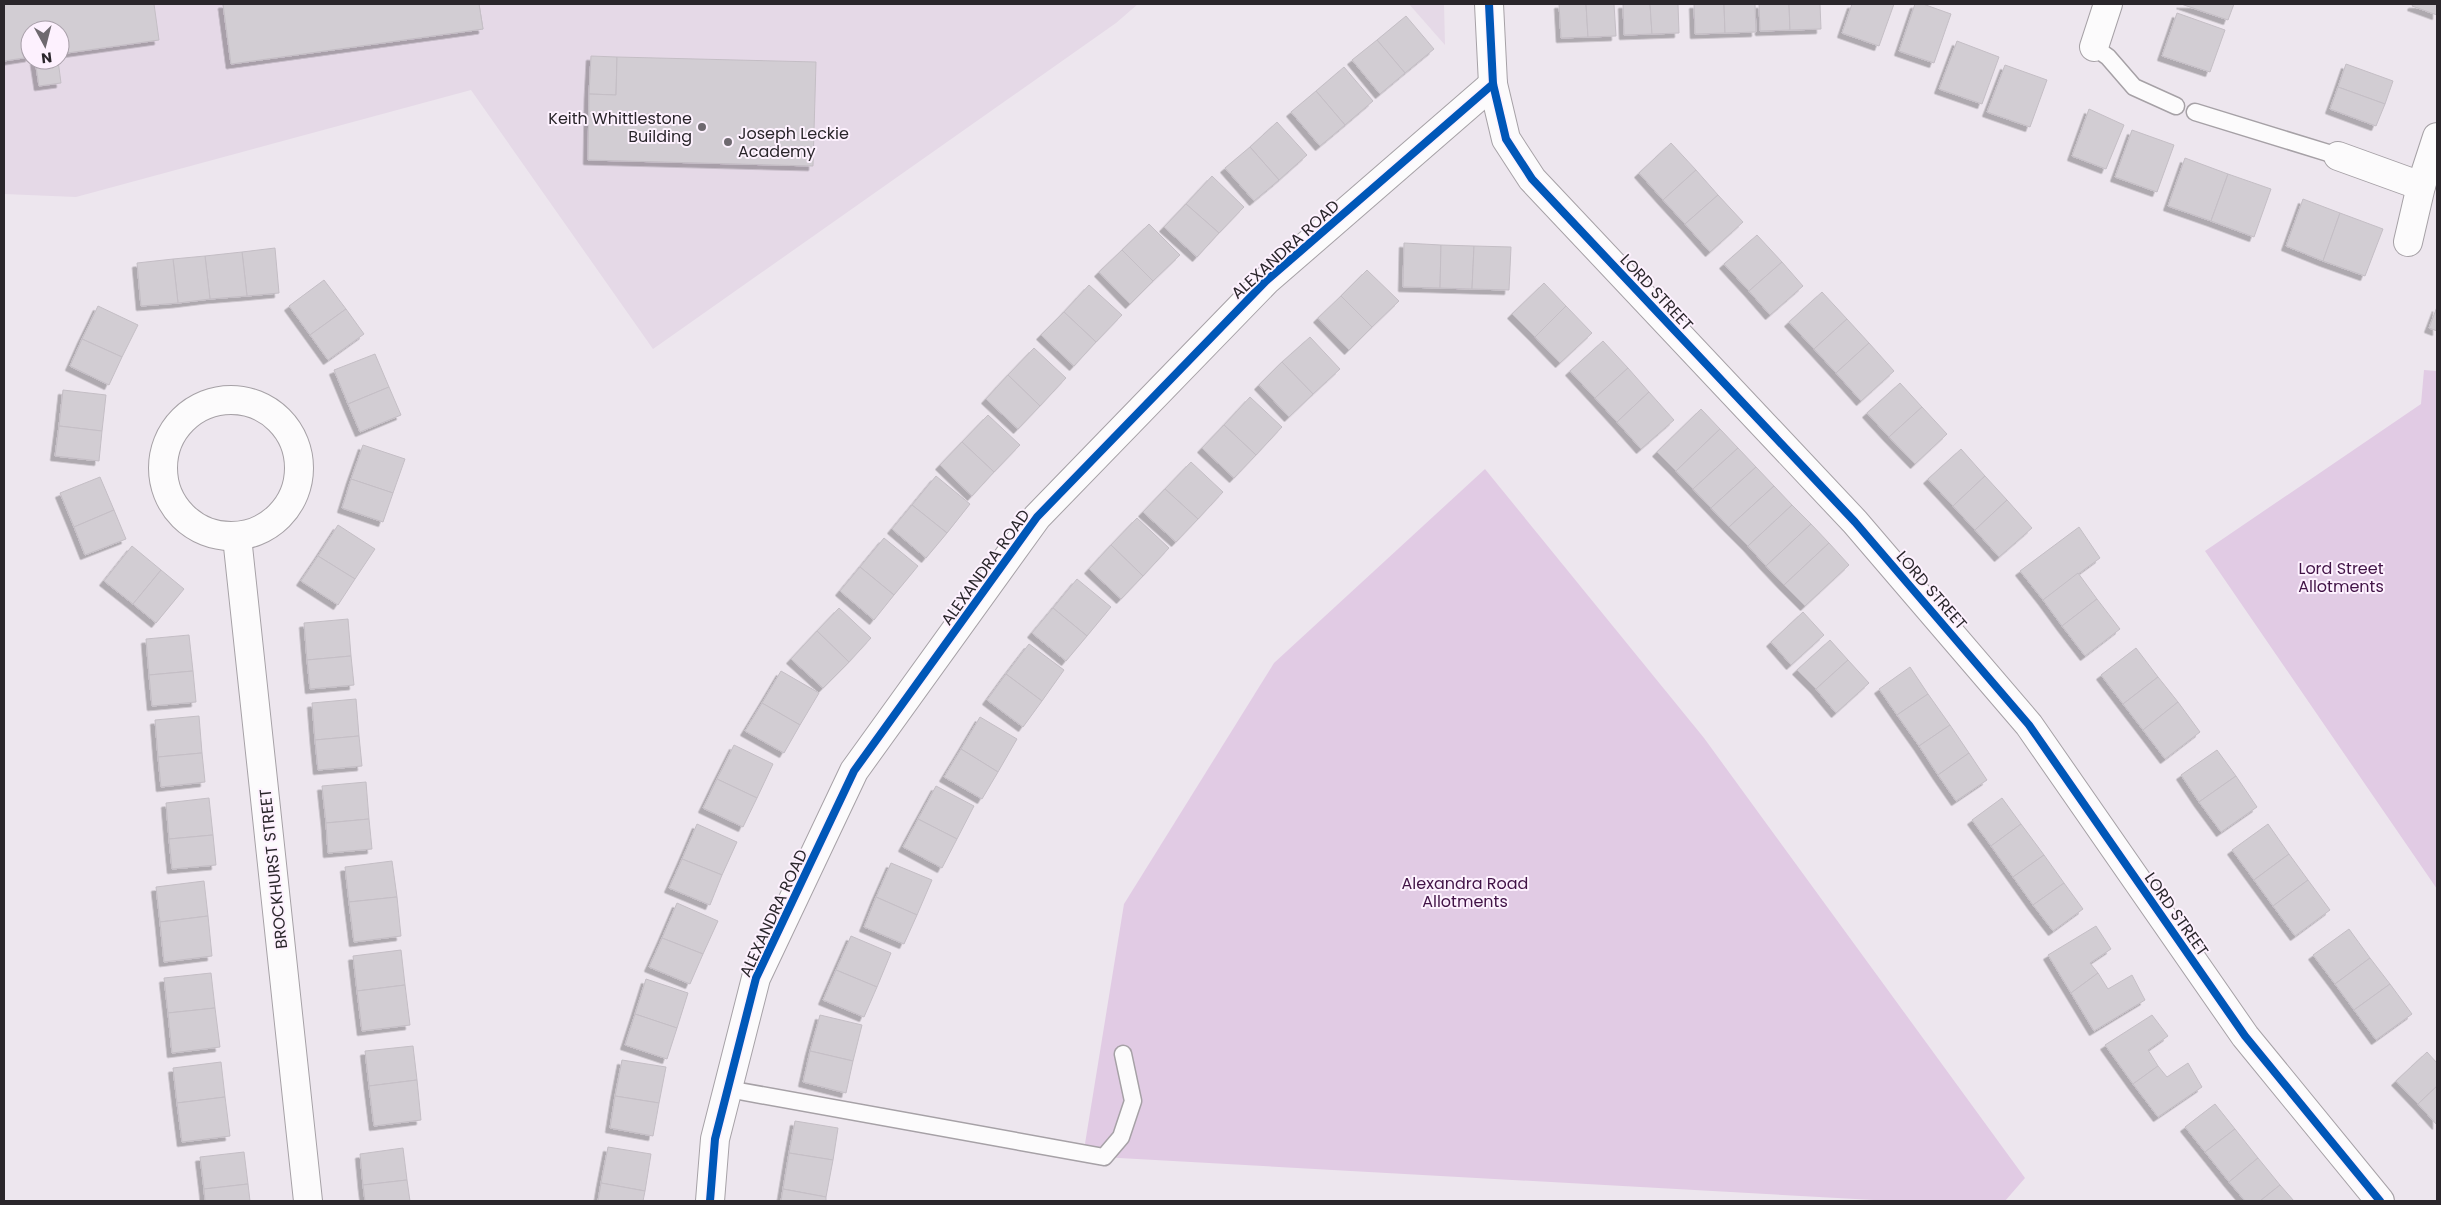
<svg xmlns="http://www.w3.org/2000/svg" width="2441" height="1205" font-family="Poppins,sans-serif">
  <defs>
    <filter id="shadow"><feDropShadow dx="-4.5" dy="4.5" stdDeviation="0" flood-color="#0004"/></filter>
  </defs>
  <rect width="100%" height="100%" fill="#ede6ee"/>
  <g fill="#e5d9e7" fill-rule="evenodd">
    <path d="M 4,4 L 1138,4 L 1116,23 L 653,349 L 471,90 L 76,197 L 4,194 ZM 30,30 L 60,30 L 60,60 L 30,60 Z"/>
    <polygon points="1409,4 1444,4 1445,45"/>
  </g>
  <g fill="#e1cbe4">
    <polygon points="2424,370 2437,371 2437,889 2205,551 2421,404"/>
    <polygon points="1485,469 1704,738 2025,1178 2005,1201 1892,1201 1083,1156 1124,904 1274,663"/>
  </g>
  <g fill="#d2cdd3" stroke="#c4bec5" filter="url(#shadow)">
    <polygon points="4,4 154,4 159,40 60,54 60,30 30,30 30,57 4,61"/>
    <polygon points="223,4 267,4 269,17 306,13 305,4 479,4 483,29 231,64"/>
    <polygon points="223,4 479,4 483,29 231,64"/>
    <polygon points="1559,4 1586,4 1588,37 1561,38"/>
    <polygon points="1586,4 1614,4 1616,36 1588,37"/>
    <polygon points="1623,4 1650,4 1652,34 1624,35"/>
    <polygon points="1650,4 1678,4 1679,33 1652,34"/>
    <polygon points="1694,4 1724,4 1725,33 1695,34"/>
    <polygon points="1724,4 1755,4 1756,32 1725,33"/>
    <polygon points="1759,4 1789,4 1790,30 1760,31"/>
    <polygon points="1789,4 1820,4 1821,29 1790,30"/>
    <polygon points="1852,4 1894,4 1879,46 1842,33"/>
    <polygon points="1915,4 1923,4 1951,14 1934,63 1899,51"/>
    <polygon points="2181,4 2234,4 2228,20"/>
    <polygon points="2413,4 2437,4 2437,15 2412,6"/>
    <polygon points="2177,13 2225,30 2210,72 2162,56"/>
    <polygon points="1406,16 1434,49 1405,73 1377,40"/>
    <polygon points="1377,40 1405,73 1380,94 1352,60"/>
    <polygon points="1957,41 1999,57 1982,104 1939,89"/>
    <polygon points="591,56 617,57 616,95 589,94"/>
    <polygon points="617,57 816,62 813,166 588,160 589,94 616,95"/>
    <polygon points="35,60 58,60 61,83 39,86"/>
    <polygon points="2346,64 2393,81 2385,104 2338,87"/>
    <polygon points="2005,65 2047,80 2030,127 1987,112"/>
    <polygon points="1344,67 1373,101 1345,125 1316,91"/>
    <polygon points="2338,87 2385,104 2376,126 2330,109"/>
    <polygon points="1316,91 1345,125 1320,146 1291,112"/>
    <polygon points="2089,109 2124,125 2106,169 2072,156"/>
    <polygon points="1277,122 1307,155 1279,180 1250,147"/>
    <polygon points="2132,130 2174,145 2157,192 2115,177"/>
    <polygon points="1671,143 1696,170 1663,200 1639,173"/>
    <polygon points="1250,147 1279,180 1254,201 1225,168"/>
    <polygon points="2185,158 2228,174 2211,221 2168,206"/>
    <polygon points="1696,170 1718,195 1685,224 1663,200"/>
    <polygon points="2228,174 2271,189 2254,237 2211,221"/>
    <polygon points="1212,176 1244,207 1219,233 1186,204"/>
    <polygon points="1718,195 1743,222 1710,252 1685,224"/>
    <polygon points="2303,199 2340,213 2323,261 2286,246"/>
    <polygon points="1186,204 1219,233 1197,257 1164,227"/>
    <polygon points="2340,213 2383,229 2365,276 2323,261"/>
    <polygon points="1149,224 1180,255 1153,281 1122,250"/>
    <polygon points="1757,235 1782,262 1749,291 1724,264"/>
    <polygon points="1404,243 1441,245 1440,288 1403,287"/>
    <polygon points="1441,245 1474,246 1472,289 1440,288"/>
    <polygon points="1474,246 1511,247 1509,290 1472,289"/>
    <polygon points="275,248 279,293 247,296 242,252"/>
    <polygon points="1122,250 1153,281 1130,304 1099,272"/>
    <polygon points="242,252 247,296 210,299 205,256"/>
    <polygon points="205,256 210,299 178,303 173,259"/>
    <polygon points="173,259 178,303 141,306 137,263"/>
    <polygon points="1782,262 1803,286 1770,315 1749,291"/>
    <polygon points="1367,270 1399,301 1372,327 1341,296"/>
    <polygon points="324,280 346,309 310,335 289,306"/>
    <polygon points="1544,283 1566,306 1535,337 1512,314"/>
    <polygon points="1089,285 1122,315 1096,342 1064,312"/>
    <polygon points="1822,292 1847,319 1814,349 1789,322"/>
    <polygon points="1341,296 1372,327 1349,350 1318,318"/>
    <polygon points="98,306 138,325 122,357 82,339"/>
    <polygon points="1566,306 1592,333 1560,363 1535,337"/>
    <polygon points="2437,307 2437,331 2429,328"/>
    <polygon points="346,309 364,334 328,360 310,335"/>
    <polygon points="1064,312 1096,342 1074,366 1041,335"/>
    <polygon points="1847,319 1869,343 1836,373 1814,349"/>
    <polygon points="1310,337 1340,369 1313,394 1282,362"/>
    <polygon points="82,339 122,357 109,385 70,366"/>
    <polygon points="1603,341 1628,368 1595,398 1570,371"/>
    <polygon points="1869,343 1894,371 1861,401 1836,373"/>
    <polygon points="1034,348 1066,378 1040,406 1008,375"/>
    <polygon points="375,354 389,387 348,404 334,370"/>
    <polygon points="1282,362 1313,394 1289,417 1259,385"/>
    <polygon points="1628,368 1649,392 1617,422 1595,398"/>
    <polygon points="1008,375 1040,406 1018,429 986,399"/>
    <polygon points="1900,383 1922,407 1889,437 1867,413"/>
    <polygon points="389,387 401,415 360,432 348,404"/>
    <polygon points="63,390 106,395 102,431 59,426"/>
    <polygon points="1649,392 1674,420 1641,449 1617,422"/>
    <polygon points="1250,397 1282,427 1256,455 1224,425"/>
    <polygon points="1922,407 1947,434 1915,464 1889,437"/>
    <polygon points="1701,409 1720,429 1676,471 1657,452"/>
    <polygon points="988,415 1020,445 994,472 962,442"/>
    <polygon points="1224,425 1256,455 1234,478 1202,448"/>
    <polygon points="59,426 102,431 99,461 55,456"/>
    <polygon points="1720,429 1738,448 1693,489 1676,471"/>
    <polygon points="962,442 994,472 972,496 940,465"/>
    <polygon points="363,445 405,459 393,493 351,479"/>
    <polygon points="1738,448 1756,467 1711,508 1693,489"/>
    <polygon points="1961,449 1985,476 1953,506 1928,479"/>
    <polygon points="1191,462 1223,492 1198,519 1165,489"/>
    <polygon points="1756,467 1774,486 1729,527 1711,508"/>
    <polygon points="936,476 970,504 947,533 912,505"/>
    <polygon points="1985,476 2007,500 1975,530 1953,506"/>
    <polygon points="100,477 114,510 74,527 60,493"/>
    <polygon points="351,479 393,493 383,522 342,508"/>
    <polygon points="1774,486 1792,505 1748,546 1729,527"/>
    <polygon points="1165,489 1198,519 1176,542 1143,512"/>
    <polygon points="2007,500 2032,528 1999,557 1975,530"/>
    <polygon points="912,505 947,533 926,558 892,529"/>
    <polygon points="1792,505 1811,524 1766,566 1748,546"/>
    <polygon points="114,510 126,539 85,555 74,527"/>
    <polygon points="1137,518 1169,548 1143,576 1111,545"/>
    <polygon points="1811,524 1829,543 1784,585 1766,566"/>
    <polygon points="338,525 375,549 355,579 318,556"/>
    <polygon points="2079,527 2100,558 2043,600 2020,571"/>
    <polygon points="884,538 918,566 894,595 860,567"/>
    <polygon points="1829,543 1849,565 1805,606 1784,585"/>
    <polygon points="1111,545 1143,576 1121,599 1089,569"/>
    <polygon points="132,546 161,570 133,604 104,581"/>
    <polygon points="318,556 355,579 338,605 301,581"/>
    <polygon points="860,567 894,595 874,620 840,591"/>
    <polygon points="161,570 184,589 156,623 133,604"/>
    <polygon points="2078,573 2097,599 2062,626 2043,600"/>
    <polygon points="1077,579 1111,607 1087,636 1053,608"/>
    <polygon points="2097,599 2120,629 2085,656 2062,626"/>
    <polygon points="839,608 871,638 849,662 817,631"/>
    <polygon points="1053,608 1087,636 1066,661 1032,633"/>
    <polygon points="1803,612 1824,635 1791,665 1771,642"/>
    <polygon points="348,619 351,656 307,660 304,623"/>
    <polygon points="817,631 849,662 823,688 791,659"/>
    <polygon points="189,635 193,671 149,675 146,639"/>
    <polygon points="1830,640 1848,660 1816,689 1797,670"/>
    <polygon points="1029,644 1064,670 1042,701 1006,674"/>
    <polygon points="2136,648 2158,677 2123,704 2101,675"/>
    <polygon points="351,656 354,685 310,689 307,660"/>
    <polygon points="1848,660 1869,683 1836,713 1816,689"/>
    <polygon points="1910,667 1928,694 1897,715 1879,689"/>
    <polygon points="193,671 196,702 152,706 149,675"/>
    <polygon points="781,671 819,693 800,725 762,703"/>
    <polygon points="1006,674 1042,701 1023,727 987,700"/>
    <polygon points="2158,677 2178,702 2143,730 2123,704"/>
    <polygon points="1928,694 1950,725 1919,746 1897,715"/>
    <polygon points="356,699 359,736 315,740 312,703"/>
    <polygon points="2178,702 2200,732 2165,759 2143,730"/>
    <polygon points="762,703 800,725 784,753 745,731"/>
    <polygon points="199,716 202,753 158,757 155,720"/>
    <polygon points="980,717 1017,739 998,772 961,749"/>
    <polygon points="1950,725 1969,753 1938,775 1919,746"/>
    <polygon points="359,736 362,766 318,770 315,740"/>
    <polygon points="734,745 773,764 757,798 717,779"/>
    <polygon points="961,749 998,772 982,799 944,777"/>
    <polygon points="2217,750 2236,776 2199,802 2181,775"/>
    <polygon points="202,753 205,782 161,787 158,757"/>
    <polygon points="1969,753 1987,780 1956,801 1938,775"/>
    <polygon points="2236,776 2257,807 2221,832 2199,802"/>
    <polygon points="717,779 757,798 743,827 703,808"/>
    <polygon points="366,782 369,819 326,823 322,786"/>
    <polygon points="936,786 974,806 957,839 918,819"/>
    <polygon points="209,798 213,835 169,839 166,803"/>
    <polygon points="2002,798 2021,824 1991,846 1972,820"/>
    <polygon points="369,819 372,849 328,853 326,823"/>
    <polygon points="918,819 957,839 942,868 903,847"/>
    <polygon points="697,824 737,842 722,875 682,859"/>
    <polygon points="2021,824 2044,855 2013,877 1991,846"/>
    <polygon points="2268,824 2289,854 2254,880 2232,850"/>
    <polygon points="213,835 216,865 172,869 169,839"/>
    <polygon points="2289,854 2308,880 2273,906 2254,880"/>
    <polygon points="2044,855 2064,883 2033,905 2013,877"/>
    <polygon points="682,859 722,875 710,905 669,888"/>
    <polygon points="392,861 397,897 349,902 345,867"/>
    <polygon points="891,863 932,880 917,915 876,897"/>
    <polygon points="2308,880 2330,910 2295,936 2273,906"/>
    <polygon points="204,881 208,916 160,922 156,887"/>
    <polygon points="2064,883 2083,909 2053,931 2033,905"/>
    <polygon points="397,897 401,936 354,942 349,902"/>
    <polygon points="876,897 917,915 904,944 864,927"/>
    <polygon points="677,903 718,921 703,954 662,938"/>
    <polygon points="208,916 212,956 164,962 160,922"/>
    <polygon points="2096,926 2111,949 2090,963 2098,973 2071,993 2048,955"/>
    <polygon points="2349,929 2370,958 2335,984 2313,955"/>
    <polygon points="851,936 891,953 877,987 836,970"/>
    <polygon points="662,938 703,954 690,984 649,967"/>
    <polygon points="401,950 405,985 357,991 353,956"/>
    <polygon points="2370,958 2390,984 2354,1010 2335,984"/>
    <polygon points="836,970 877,987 864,1017 823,1000"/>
    <polygon points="211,973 215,1008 168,1013 164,978"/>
    <polygon points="2098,973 2108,989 2132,975 2145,1000 2094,1031 2071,993"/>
    <polygon points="646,979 688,993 677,1028 635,1014"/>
    <polygon points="2390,984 2412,1014 2376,1040 2354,1010"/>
    <polygon points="405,985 410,1025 362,1031 357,991"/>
    <polygon points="215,1008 220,1047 172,1053 168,1013"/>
    <polygon points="635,1014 677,1028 667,1059 625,1045"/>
    <polygon points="820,1015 862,1025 853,1061 810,1051"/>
    <polygon points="2152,1015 2168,1036 2148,1050 2158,1066 2133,1084 2105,1045"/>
    <polygon points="413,1046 417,1080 369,1086 365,1051"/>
    <polygon points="810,1051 853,1061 846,1093 803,1082"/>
    <polygon points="2427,1052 2437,1063 2437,1086 2418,1104 2396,1081"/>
    <polygon points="622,1060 666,1067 659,1103 615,1096"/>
    <polygon points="221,1062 225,1097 177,1103 173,1068"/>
    <polygon points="2188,1063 2202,1087 2158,1117 2133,1084 2158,1066 2167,1077"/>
    <polygon points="417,1080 421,1120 374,1126 369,1086"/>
    <polygon points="2437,1086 2437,1125 2418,1104"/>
    <polygon points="615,1096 659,1103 653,1136 610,1128"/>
    <polygon points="225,1097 230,1136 182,1142 177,1103"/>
    <polygon points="2215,1104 2235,1129 2205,1152 2185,1127"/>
    <polygon points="795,1121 838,1128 833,1160 789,1153"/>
    <polygon points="2235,1129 2258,1158 2229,1182 2205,1152"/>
    <polygon points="608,1147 651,1154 645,1191 601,1183"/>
    <polygon points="403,1148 407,1180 363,1185 360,1154"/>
    <polygon points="244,1152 248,1184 204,1189 200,1157"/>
    <polygon points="789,1153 833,1160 826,1197 783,1189"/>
    <polygon points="2258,1158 2280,1185 2260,1201 2245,1201 2229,1182"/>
    <polygon points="407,1180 410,1201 365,1201 363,1185"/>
    <polygon points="601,1183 645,1191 643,1201 598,1201"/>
    <polygon points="248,1184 250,1201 205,1201 204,1189"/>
    <polygon points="2280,1185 2294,1201 2260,1201"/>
    <polygon points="783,1189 826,1197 826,1201 781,1201"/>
  </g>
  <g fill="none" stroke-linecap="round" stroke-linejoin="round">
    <defs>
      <g id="lane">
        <polyline points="2094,47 2108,57 2134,87 2176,106"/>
        <polyline points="2195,112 2338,156"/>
        <polyline points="728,1089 1104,1157 1121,1137 1133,1101 1123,1054"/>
      </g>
      <g id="street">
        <polyline points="1489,4 1493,84 1506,139 1532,179 1855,522 2029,725 2245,1036 2380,1201"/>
        <polyline points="2094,47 2108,4"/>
        <polyline points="2338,156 2421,186"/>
        <polyline points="2408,242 2421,186 2437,137"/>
        <circle cx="231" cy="468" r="68"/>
        <polyline points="237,537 308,1201"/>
        <polyline points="710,1201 715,1139 756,978 854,771 1037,517 1266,281 1493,84"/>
      </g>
    </defs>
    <use href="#lane" stroke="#a6a1a6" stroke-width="19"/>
    <use href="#street" stroke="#a6a1a6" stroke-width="30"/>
    <use href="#lane" stroke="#fcfbfc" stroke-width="16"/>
    <use href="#street" stroke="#fcfbfc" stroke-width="28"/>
    <defs>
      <g id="cycleway">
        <polyline points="1489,4 1493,84 1506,139 1532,179 1855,522 2029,725 2245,1036 2380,1201"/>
        <polyline points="710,1201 715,1139 756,978 854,771 1037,517 1266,281 1493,84"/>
      </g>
    </defs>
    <use href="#cycleway" stroke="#fdf1fe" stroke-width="11"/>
    <use href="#cycleway" stroke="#0057b8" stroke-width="8"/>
  </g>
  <g fill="#6e696f" stroke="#fdf1fe" stroke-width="2">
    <circle cx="702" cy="127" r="5"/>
    <circle cx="728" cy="142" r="5"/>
  </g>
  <g text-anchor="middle" stroke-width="4" stroke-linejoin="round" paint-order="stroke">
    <g font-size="16" fill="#2a262b" stroke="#fdf1fe" text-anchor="end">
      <text x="692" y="124">Keith Whittlestone<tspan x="692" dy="18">Building</tspan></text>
      <text x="738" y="139" text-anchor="start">Joseph Leckie<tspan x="738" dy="18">Academy</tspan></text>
    </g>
    <g font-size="16" fill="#2a262b" stroke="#fdf1fe">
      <text transform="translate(1285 249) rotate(-42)" y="6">ALEXANDRA ROAD</text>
      <text transform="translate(1657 292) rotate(47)" y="6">LORD STREET</text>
      <text transform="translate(985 567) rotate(-54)" y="6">ALEXANDRA ROAD</text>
      <text transform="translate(1932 590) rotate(49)" y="6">LORD STREET</text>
      <text transform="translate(273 869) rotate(-96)" y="6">BROCKHURST STREET</text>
      <text transform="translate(773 913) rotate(-65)" y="6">ALEXANDRA ROAD</text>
      <text transform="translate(2177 914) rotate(55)" y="6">LORD STREET</text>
    </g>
    <g font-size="16" fill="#411346" stroke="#fdf1fe">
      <text x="2341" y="574">Lord Street<tspan x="2341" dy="18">Allotments</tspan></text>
      <text x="1465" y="889">Alexandra Road<tspan x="1465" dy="18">Allotments</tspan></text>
    </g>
  </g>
  <rect width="2441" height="1205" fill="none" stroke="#2a262b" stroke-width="10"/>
  <g transform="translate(45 45) rotate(173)"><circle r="24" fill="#fdf1fe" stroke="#a9a0aa"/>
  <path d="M0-4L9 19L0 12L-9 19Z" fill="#6e696f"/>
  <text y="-8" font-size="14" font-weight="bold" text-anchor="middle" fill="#2a262b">N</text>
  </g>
</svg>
